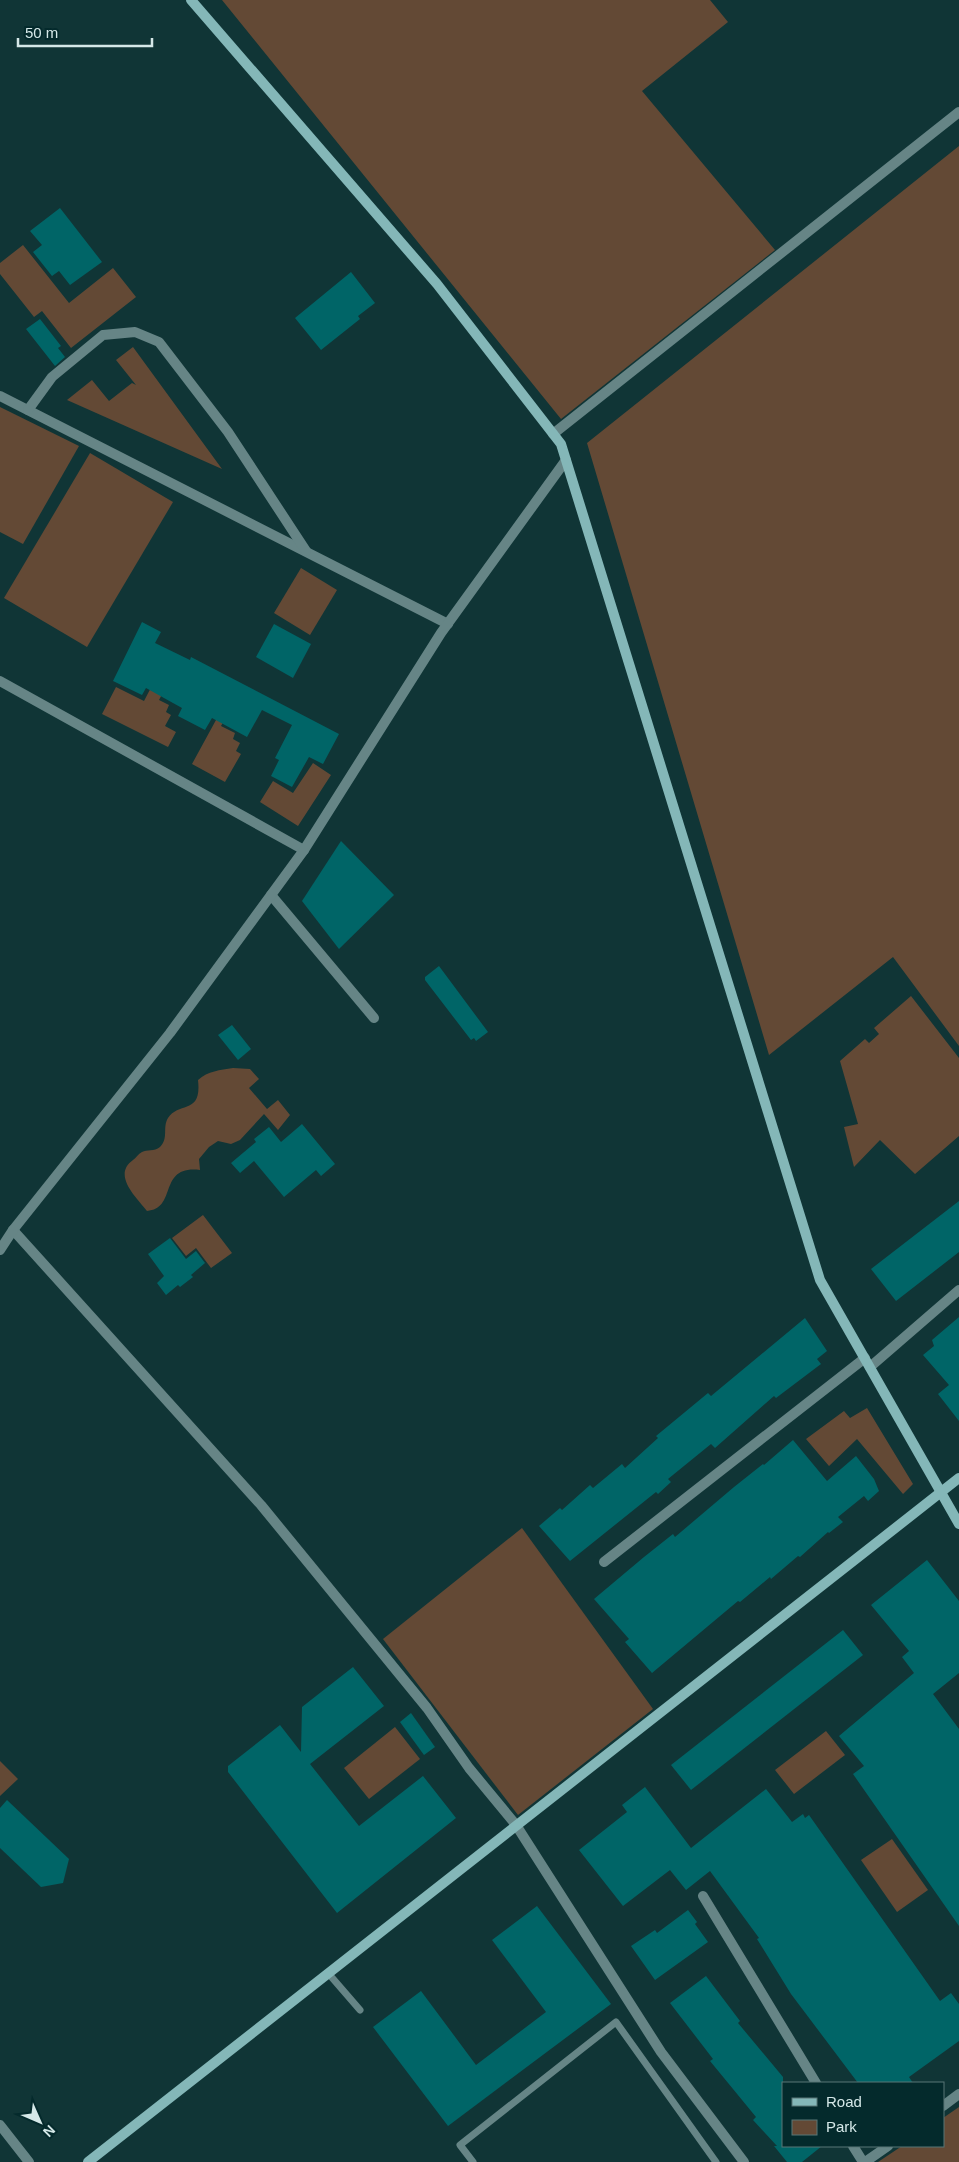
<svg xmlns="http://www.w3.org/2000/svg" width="959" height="2162" font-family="Arial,sans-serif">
  <rect width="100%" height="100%" fill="#103536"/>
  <g fill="#634935">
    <polygon points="222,0 710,0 728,22 642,91 775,250 561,419"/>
    <polygon points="959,146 959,1046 893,957 769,1055 587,443"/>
    <polygon points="23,245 69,303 113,268 136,297 71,348 42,311 34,317 0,274 0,263"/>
    <polygon points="133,347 222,469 67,400 92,380 109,401 132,383 136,385 116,360"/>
    <polygon points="0,407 79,446 23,544 0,532"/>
    <polygon points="90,453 173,502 87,647 4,598"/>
    <polygon points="301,568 337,590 310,635 274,613"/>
    <polygon points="157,676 169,681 159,700 169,705 166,712 171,715 165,726 176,732 168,747 102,714 116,687 144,701"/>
    <polygon points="222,709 228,713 221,726 235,733 233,739 240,743 236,751 241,754 225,782 192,764"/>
    <polygon points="313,763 331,775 298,826 260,802 273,781 293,793"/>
    <polygon points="911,996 959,1058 959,1136 915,1174 880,1140 854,1167 844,1127 858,1124 840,1061 865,1039 869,1043 879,1034 874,1028"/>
    <path d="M 233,1068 L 250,1069 L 259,1079 L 249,1088 L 267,1109 L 278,1100 L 290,1115 L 278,1130 L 264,1114 L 240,1140 L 231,1144 L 218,1141 L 209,1147 L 199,1159 L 200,1170 C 157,1165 178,1209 147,1211 C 136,1197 112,1175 133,1160 C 136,1158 138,1154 142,1152 C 147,1149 154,1152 160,1147 C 169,1138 162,1128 168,1118 C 179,1101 202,1115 198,1080 C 208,1071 220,1070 233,1068 Z"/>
    <polygon points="203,1215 232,1253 211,1268 196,1248 186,1256 172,1238"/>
    <polygon points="867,1408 913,1484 903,1494 857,1439 829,1466 806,1439 844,1411 850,1418"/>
    <polygon points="522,1528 653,1709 518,1815 383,1639"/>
    <polygon points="395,1727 420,1759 369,1799 344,1768"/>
    <polygon points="826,1731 845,1755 794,1794 775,1770"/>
    <polygon points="0,1761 18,1779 0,1796"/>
    <polygon points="892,1839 928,1890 897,1912 861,1860"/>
    <polygon points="959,2107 959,2162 878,2162 902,2146 943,2146 943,2118"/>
  </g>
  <g fill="#006567">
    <polygon points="60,208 102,262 70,285 59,271 52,276 33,252 42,245 30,231"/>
    <polygon points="351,272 375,303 358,316 360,319 321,350 295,318"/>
    <polygon points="40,319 61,346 58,348 65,357 55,366 26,329"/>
    <polygon points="142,622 161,632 155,643 190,660 191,657 339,734 323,764 309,757 292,787 271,776 279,760 275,758 292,725 262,710 247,737 212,718 205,730 178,716 182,708 146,688 142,695 113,681"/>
    <polygon points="274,624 311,644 293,678 256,657"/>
    <polygon points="341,841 394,895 339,949 302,901"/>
    <polygon points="439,966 488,1032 476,1041 474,1038 471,1040 425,980 425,977"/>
    <polygon points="232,1025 251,1049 238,1060 218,1035"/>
    <polygon points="302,1124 335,1164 321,1176 316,1170 284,1197 254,1161 240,1173 231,1163 256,1142 254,1139 269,1127 281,1142"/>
    <polygon points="959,1201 959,1252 896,1301 871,1269"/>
    <polygon points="170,1238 186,1259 196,1251 205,1263 191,1275 193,1277 180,1287 178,1285 166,1295 157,1283 164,1276 148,1254"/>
    <polygon points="959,1317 959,1421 938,1394 949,1385 923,1355 934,1346 932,1340"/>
    <polygon points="805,1318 827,1351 817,1359 821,1364 776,1398 774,1396 715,1448 711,1444 668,1479 671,1482 658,1494 656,1492 570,1561 539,1526 560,1508 562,1510 590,1485 593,1488 622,1464 625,1468 658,1438 656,1436 708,1393 711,1396"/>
    <polygon points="793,1440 827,1481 856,1456 874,1479 879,1491 868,1501 864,1496 838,1517 843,1522 829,1533 828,1532 800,1557 798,1556 771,1579 770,1577 740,1602 738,1601 652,1673 625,1642 629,1639 594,1599 644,1557 673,1534 675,1537 734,1487 763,1464 764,1465"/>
    <polygon points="927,1560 959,1601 959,1673 933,1694 959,1729 959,1926 853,1774 864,1766 839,1736 914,1673 902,1657 909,1651 871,1605"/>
    <polygon points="843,1630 863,1655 691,1790 671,1765"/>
    <polygon points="353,1667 384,1706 310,1764 359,1826 423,1776 456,1818 337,1913 228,1772 228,1766 280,1725 301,1752 302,1707"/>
    <polygon points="411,1713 435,1747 424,1755 400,1722"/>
    <polygon points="645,1787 691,1848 766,1789 792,1822 803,1814 805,1818 809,1815 940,2001 951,1993 959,2004 959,2041 909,2077 913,2083 858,2083 791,1994 757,1939 759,1938 710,1871 686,1890 670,1870 623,1906 579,1850 627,1812 622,1805"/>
    <polygon points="7,1800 69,1859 63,1883 41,1887 0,1848 0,1808"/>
    <polygon points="537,1906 611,2004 448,2126 373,2027 421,1991 476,2065 546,2012 492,1940"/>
    <polygon points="688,1910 697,1922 695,1924 708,1942 655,1980 631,1946 655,1930 657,1933"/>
    <polygon points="706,1976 740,2021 738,2023 783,2077 783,2146 822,2146 802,2162 787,2162 774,2146 777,2146 753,2120 756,2117 710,2061 713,2059 670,2003"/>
  </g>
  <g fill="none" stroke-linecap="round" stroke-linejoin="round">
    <g stroke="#668586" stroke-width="7">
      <polyline points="328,1973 360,2010"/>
      <polyline points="473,2162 460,2145 616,2022 716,2162"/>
    </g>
    <g stroke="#668586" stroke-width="10">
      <polyline points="0,396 448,624"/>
      <polyline points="28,410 52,377 103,335 135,332 159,342 228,432 306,551"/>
      <polyline points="553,434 959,112"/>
      <polyline points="0,681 304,850"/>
      <polyline points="271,895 374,1018"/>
      <polyline points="13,1230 261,1505 427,1708 469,1768 516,1825 661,2052 744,2162"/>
      <polyline points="0,1250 13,1230 170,1033 304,850 441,633 566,460"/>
      <polyline points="870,1367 959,1290"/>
      <polyline points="604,1562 865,1358"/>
      <polyline points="703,1896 816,2083"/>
      <polyline points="943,2106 959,2094"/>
      <polyline points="0,2125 29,2162"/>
      <polyline points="853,2146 863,2162"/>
      <polyline points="865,2162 888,2146"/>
    </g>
    <g stroke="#84b7b8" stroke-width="10">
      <polyline points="191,0 437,284 561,444 820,1280 959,1524"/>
      <polyline points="88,2162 959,1478"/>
    </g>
  </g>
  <rect x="782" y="2082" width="162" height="65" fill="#042a2c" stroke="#587677"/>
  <rect x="792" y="2098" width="25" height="8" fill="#84b7b8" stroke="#587677"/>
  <text x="826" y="2107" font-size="15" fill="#d5e8e8">Road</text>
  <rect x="792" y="2120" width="25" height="15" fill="#634935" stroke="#587677"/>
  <text x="826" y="2132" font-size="15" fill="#d5e8e8">Park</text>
  <g transform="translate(40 2122) rotate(135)" stroke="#042a2c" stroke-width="4" paint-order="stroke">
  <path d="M0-4L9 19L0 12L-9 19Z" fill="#d5e8e8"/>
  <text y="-8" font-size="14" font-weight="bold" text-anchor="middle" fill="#d5e8e8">N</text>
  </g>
  <path d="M18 38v8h134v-8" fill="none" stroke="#d5e8e8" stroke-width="2.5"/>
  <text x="25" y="38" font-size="15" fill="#d5e8e8" stroke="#042a2c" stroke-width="4" paint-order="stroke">50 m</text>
</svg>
